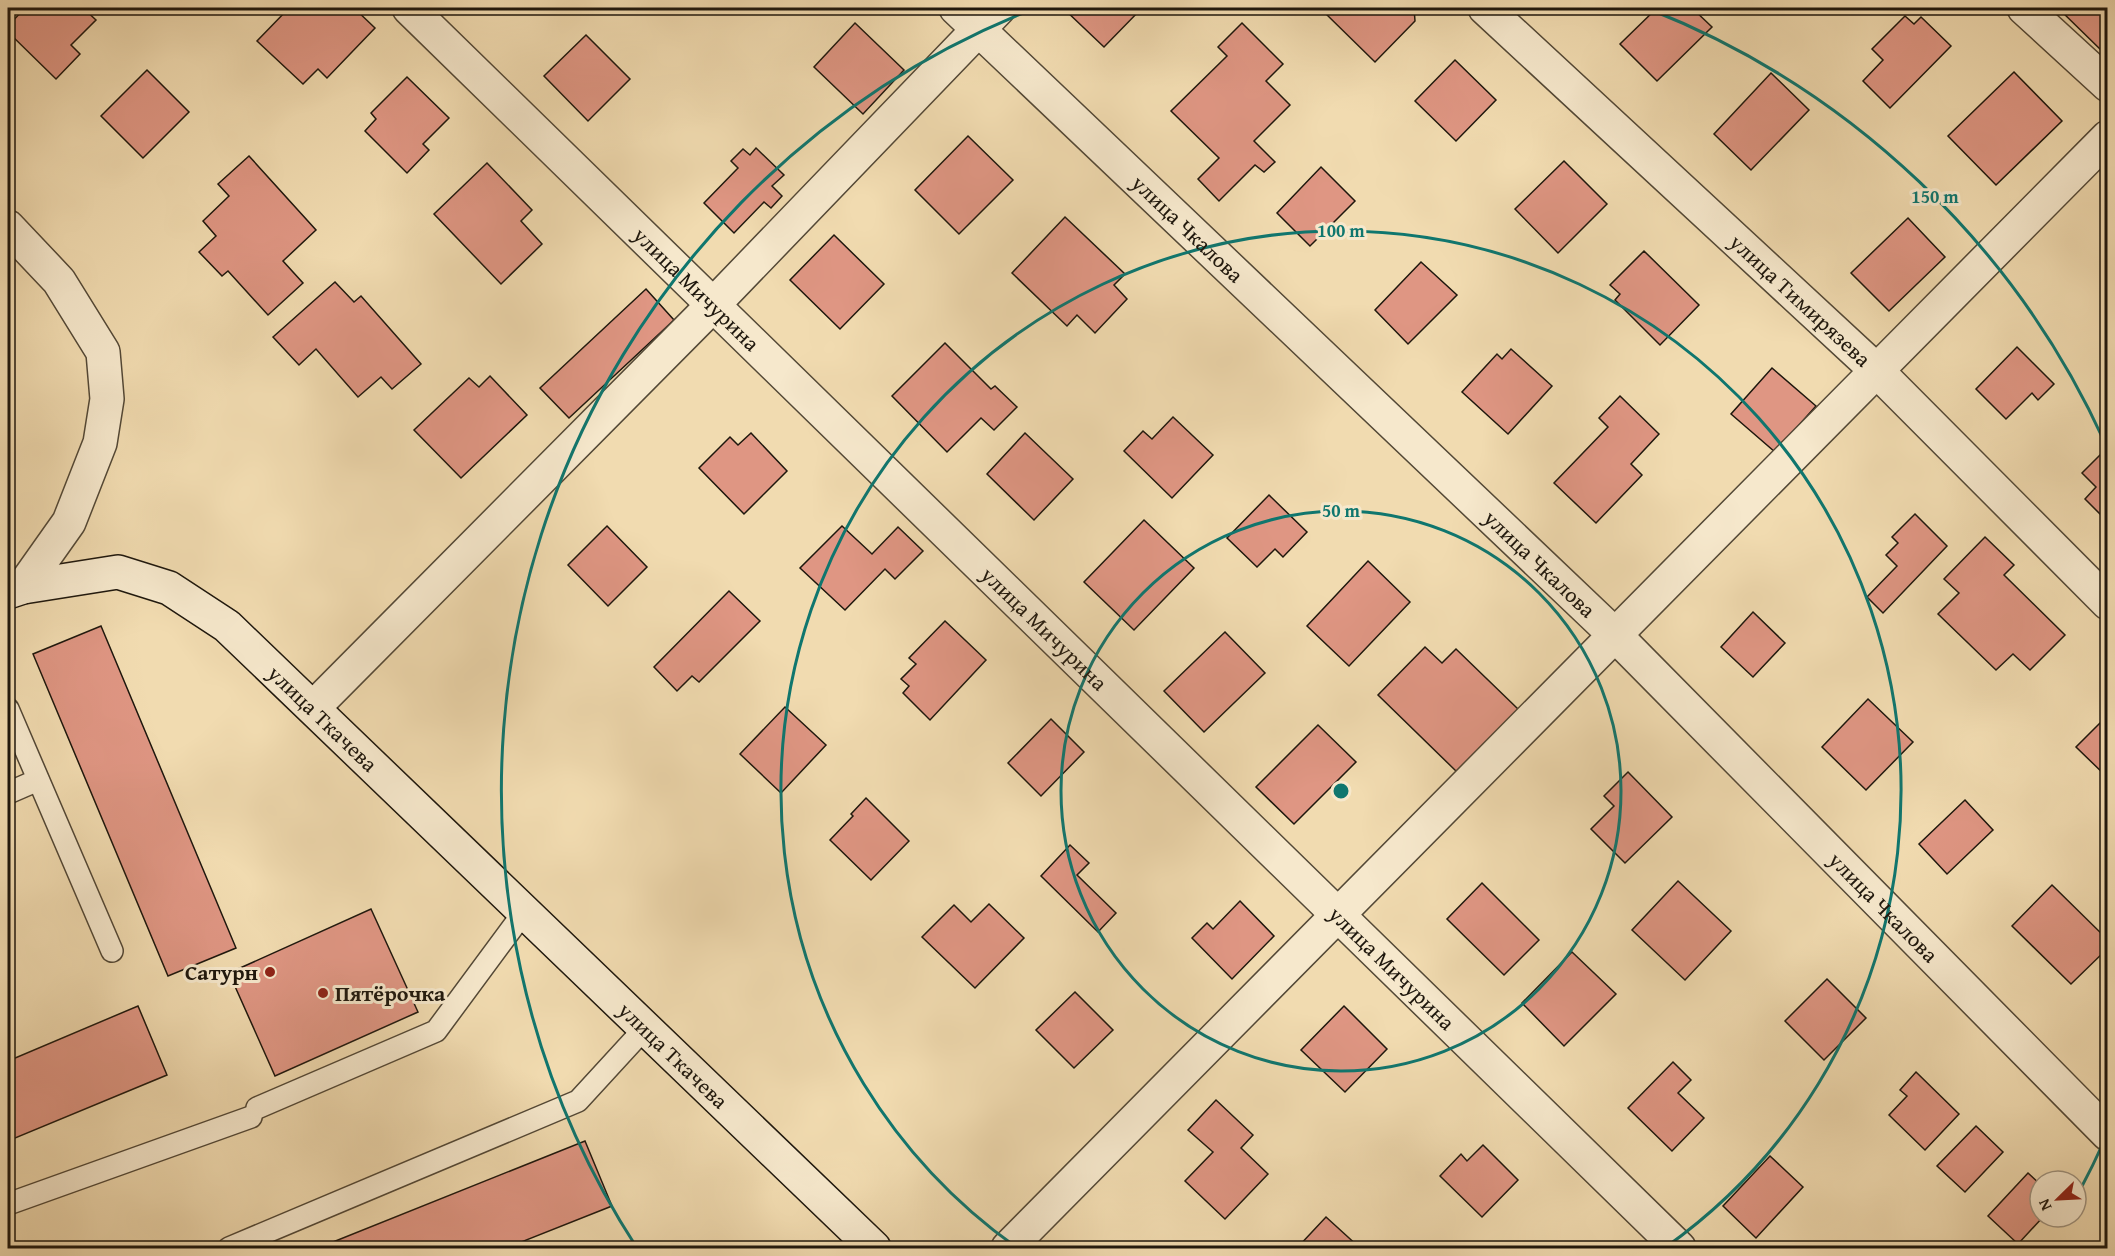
<svg xmlns="http://www.w3.org/2000/svg" width="2115" height="1256" font-family="'Gentium Book Plus',serif">
  <rect width="100%" height="100%" fill="#f1dbb0"/>
  <filter id="stains"><feTurbulence type="fractalNoise" baseFrequency=".00333" numOctaves="4"/><feColorMatrix values="0 0 0 0 .2 0 0 0 0 .09 0 0 0 0 .02 0 0 0 .5 -.17"/></filter>
  <radialGradient id="worn" r=".72"><stop offset=".6" stop-color="#630" stop-opacity="0"/><stop offset="1" stop-color="#630" stop-opacity=".3"/></radialGradient>
  <g fill="#df9683" stroke="#1e170d" stroke-width="1.5">
    <polygon points="25,8 83,8 96,20 71,45 80,54 56,79 8,32 8,26"/>
    <polygon points="289,8 325,8 332,14 339,8 354,8 375,28 327,78 318,69 303,84 257,41"/>
    <polygon points="1063,8 1142,8 1104,47"/>
    <polygon points="1328,8 1414,8 1415,21 1375,62 1324,12"/>
    <polygon points="1657,8 1692,8 1712,27 1657,81 1620,44"/>
    <polygon points="2058,8 2108,8 2108,47 2103,52"/>
    <polygon points="1905,16 1914,24 1921,17 1951,46 1890,108 1863,81 1883,60 1872,49"/>
    <polygon points="855,23 904,70 863,114 814,67"/>
    <polygon points="1242,23 1283,64 1266,81 1290,105 1254,141 1275,162 1264,172 1255,165 1219,201 1198,179 1219,158 1171,111 1227,56 1218,47"/>
    <polygon points="586,35 630,79 588,121 544,76"/>
    <polygon points="1455,60 1496,100 1456,141 1415,101"/>
    <polygon points="147,70 189,112 143,158 101,116"/>
    <polygon points="2014,72 2062,121 1996,185 1948,136"/>
    <polygon points="1771,73 1809,110 1751,170 1714,134"/>
    <polygon points="407,77 449,118 423,144 429,150 407,173 365,131 376,119 371,113"/>
    <polygon points="968,136 1013,180 959,234 915,190"/>
    <polygon points="756,148 784,175 772,186 782,196 771,208 764,202 734,233 704,203 738,168 731,161 743,149 750,155"/>
    <polygon points="249,156 316,230 283,261 303,283 268,315 228,271 222,276 199,252 216,236 203,221 229,196 218,184"/>
    <polygon points="1564,161 1607,204 1558,253 1515,209"/>
    <polygon points="487,163 532,210 521,221 542,244 501,284 434,214"/>
    <polygon points="1321,167 1355,201 1310,246 1277,213"/>
    <polygon points="1065,217 1125,274 1114,285 1127,299 1095,333 1077,315 1067,326 1012,273"/>
    <polygon points="1908,218 1945,257 1889,311 1851,273"/>
    <polygon points="834,235 884,284 840,329 790,280"/>
    <polygon points="1644,251 1699,305 1660,345 1615,300 1620,294 1610,285"/>
    <polygon points="1421,262 1457,295 1408,344 1375,310"/>
    <polygon points="335,282 354,302 361,296 421,364 392,389 381,377 358,397 316,349 299,365 273,337"/>
    <polygon points="646,289 674,320 569,418 540,388"/>
    <polygon points="945,343 991,389 995,386 1017,407 994,430 981,418 947,452 892,396"/>
    <polygon points="2017,347 2054,384 2038,400 2032,393 2006,419 1976,389"/>
    <polygon points="1511,349 1552,386 1508,434 1462,392 1497,354 1502,359"/>
    <polygon points="1772,368 1816,406 1775,452 1731,414"/>
    <polygon points="490,376 527,415 461,478 414,430 469,378 479,387"/>
    <polygon points="1620,396 1659,434 1631,464 1642,475 1596,523 1554,483 1608,427 1599,418"/>
    <polygon points="1173,417 1213,455 1172,498 1124,451 1143,431 1152,439"/>
    <polygon points="751,433 787,471 744,514 699,468 730,437 738,445"/>
    <polygon points="1025,433 1073,479 1034,520 987,474"/>
    <polygon points="2108,447 2108,517 2105,519 2085,499 2096,487 2082,473"/>
    <polygon points="1269,495 1307,532 1283,557 1275,549 1257,567 1227,538"/>
    <polygon points="1915,514 1947,546 1883,613 1867,597 1897,566 1886,555 1898,543 1892,537"/>
    <polygon points="1144,520 1194,568 1134,630 1084,582"/>
    <polygon points="607,526 647,567 608,606 568,565"/>
    <polygon points="842,526 872,554 898,527 923,551 895,579 885,569 845,610 800,568"/>
    <polygon points="1985,537 2014,565 2004,575 2065,635 2030,670 2013,654 1996,670 1938,614 1959,593 1944,579"/>
    <polygon points="1368,561 1410,602 1349,666 1307,626"/>
    <polygon points="729,591 760,621 699,682 692,676 677,691 654,667"/>
    <polygon points="1753,612 1785,643 1753,677 1721,647"/>
    <polygon points="945,621 986,660 930,720 903,693 909,686 901,679 916,664 909,658"/>
    <polygon points="101,626 236,948 168,976 33,654"/>
    <polygon points="1225,632 1265,673 1204,732 1164,691"/>
    <polygon points="1425,647 1442,663 1456,649 1518,709 1457,772 1378,695"/>
    <polygon points="1868,699 1913,742 1866,790 1822,747"/>
    <polygon points="785,707 826,745 781,793 740,754"/>
    <polygon points="2108,715 2108,778 2076,747"/>
    <polygon points="1051,719 1084,752 1041,796 1008,763"/>
    <polygon points="1318,725 1356,762 1294,824 1256,787"/>
    <polygon points="1628,772 1672,817 1625,863 1591,829 1614,806 1604,796"/>
    <polygon points="866,798 909,841 871,880 830,840 853,816 851,814"/>
    <polygon points="1965,800 1993,830 1947,874 1919,844"/>
    <polygon points="1070,845 1089,863 1077,875 1116,913 1098,932 1041,876"/>
    <polygon points="1678,881 1731,931 1685,980 1632,930"/>
    <polygon points="1482,883 1539,940 1504,975 1447,919"/>
    <polygon points="2052,885 2108,940 2108,948 2071,984 2012,926"/>
    <polygon points="1240,901 1274,936 1232,979 1192,938 1207,923 1213,929"/>
    <polygon points="989,904 1024,938 975,988 922,937 954,905 971,922"/>
    <polygon points="371,909 418,1012 275,1076 229,973"/>
    <polygon points="1572,952 1616,994 1564,1046 1522,1003"/>
    <polygon points="1827,979 1866,1018 1824,1060 1785,1021"/>
    <polygon points="1075,992 1113,1030 1074,1068 1036,1030"/>
    <polygon points="138,1006 167,1075 8,1141 8,1061"/>
    <polygon points="1344,1006 1387,1049 1345,1092 1301,1050"/>
    <polygon points="1673,1062 1691,1080 1678,1093 1704,1118 1672,1151 1628,1108"/>
    <polygon points="1916,1072 1959,1114 1925,1150 1889,1115 1907,1096 1900,1090"/>
    <polygon points="1216,1100 1253,1135 1241,1148 1268,1174 1225,1219 1185,1181 1213,1152 1188,1130"/>
    <polygon points="1976,1126 2003,1152 1965,1192 1937,1166"/>
    <polygon points="585,1141 612,1206 506,1248 318,1248"/>
    <polygon points="1483,1145 1518,1180 1482,1217 1440,1176 1461,1154 1467,1161"/>
    <polygon points="1770,1156 1803,1187 1756,1238 1723,1206"/>
    <polygon points="2028,1173 2040,1184 2040,1217 2043,1217 2018,1244 1988,1216"/>
    <polygon points="1326,1217 1360,1248 1297,1248"/>
  </g>
  <g fill="none" stroke-linecap="round" stroke-linejoin="round">
    <defs>
      <g id="lane">
        <polyline points="8,709 112,951"/>
        <polyline points="8,793 38,780"/>
        <polyline points="257,1108 436,1031 524,912"/>
        <polyline points="8,1204 251,1117"/>
        <polyline points="229,1248 578,1101 645,1028"/>
      </g>
      <g id="street">
        <path id="s1" d="M 409,8 L 1679,1248"/>
        <path id="s2" d="M 956,8 L 1615,635 L 2108,1134"/>
        <path id="s3" d="M 1485,8 L 1876,370 L 2108,603"/>
        <polyline points="2024,8 2108,85"/>
        <polyline points="8,227 59,281 103,352 107,399 100,443 69,522 23,587"/>
        <polyline points="313,708 713,305 999,8"/>
        <polyline points="1008,1248 2108,137"/>
      </g>
      <g id="secondary">
        <path id="s4" d="M 8,592 L 23,587 L 118,572 L 169,588 L 227,626 L 874,1248"/>
      </g>
    </defs>
    <use href="#lane" stroke="#534836" stroke-width="24"/>
    <use href="#street" stroke="#534836" stroke-width="36"/>
    <use href="#secondary" stroke="#1e170d" stroke-width="36"/>
    <use href="#lane" stroke="#f6e8cc" stroke-width="21"/>
    <use href="#street" stroke="#f6e8cc" stroke-width="33"/>
    <use href="#secondary" stroke="#f6e8cc" stroke-width="33"/>
  </g>
  <g fill="none" stroke="#0f766e" stroke-width="3">
    <circle cx="1341" cy="791" r="280"/>
    <path d="M1016 1247A560 560 0 1 1 1666 1247"/>
    <path d="M2105 1139A840 840 0 0 1 2079 1192M637 1248A840 840 0 0 1 1033 9M1649 9A840 840 0 0 1 2105 443"/>
  </g>
  <g fill="#8f2418" stroke="#f6e8cc" stroke-width="2">
    <circle cx="270" cy="972" r="6"/>
    <circle cx="323" cy="993" r="6"/>
  </g>
  <g text-anchor="middle" stroke-width="6" stroke-linejoin="round" paint-order="stroke">
    <g font-size="22" fill="#1e170d" stroke="#f6e8cc">
      <text dy="8" stroke="none"><textPath href="#s2" startOffset="320">улица Чкалова</textPath></text>
      <text dy="8" stroke="none"><textPath href="#s1" startOffset="402">улица Мичурина</textPath></text>
      <text dy="8" stroke="none"><textPath href="#s3" startOffset="430">улица Тимирязева</textPath></text>
      <text dy="8" stroke="none"><textPath href="#s2" startOffset="806">улица Чкалова</textPath></text>
      <text dy="8" stroke="none"><textPath href="#s1" startOffset="888">улица Мичурина</textPath></text>
      <text dy="8" stroke="none"><textPath href="#s4" startOffset="368">улица Ткачева</textPath></text>
      <text dy="8" stroke="none"><textPath href="#s2" startOffset="1292">улица Чкалова</textPath></text>
      <text dy="8" stroke="none"><textPath href="#s1" startOffset="1374">улица Мичурина</textPath></text>
      <text dy="8" stroke="none"><textPath href="#s4" startOffset="854">улица Ткачева</textPath></text>
    </g>
    <g font-size="22" font-weight="bold" fill="#1e170d" stroke="#f6e8cc" text-anchor="end">
      <text x="258" y="980">Сатурн</text>
      <text x="335" y="1001" text-anchor="start">Пятёрочка</text>
    </g>
  </g>
  <circle cx="1341" cy="791" r="9" fill="#0f766e" stroke="#f6e8cc" stroke-width="3"/>
  <g font-size="18" text-anchor="middle" font-weight="bold" fill="#0f766e" stroke="#f6e8cc" stroke-width="6" stroke-linejoin="round" paint-order="stroke">
    <text x="1935" y="203">150 m</text>
    <text x="1341" y="237">100 m</text>
    <text x="1341" y="517">50 m</text>
  </g>
  <rect width="2115" height="1256" fill="none" stroke="#f1dbb0" stroke-width="30"/>
  <rect x="9" y="9" width="2097" height="1238" fill="none" stroke="#1e170d" stroke-width="3"/>
  <rect x="15" y="15" width="2085" height="1226" fill="none" stroke="#1e170d" stroke-width="1.5"/>
  <g transform="translate(2058 1199) rotate(246)"><circle r="28" fill="#f6e8cc" stroke="#a09480" stroke-width="1.5"/>
  <path d="M0-4.5L10 22L0 15L-10 22Z" fill="#8f2418"/>
  <text y="-9" font-size="16" font-weight="bold" text-anchor="middle" fill="#1e170d">N</text>
  </g>
  <rect width="100%" height="100%" filter="url(#stains)"/>
  <rect width="100%" height="100%" fill="url(#worn)"/>
</svg>
